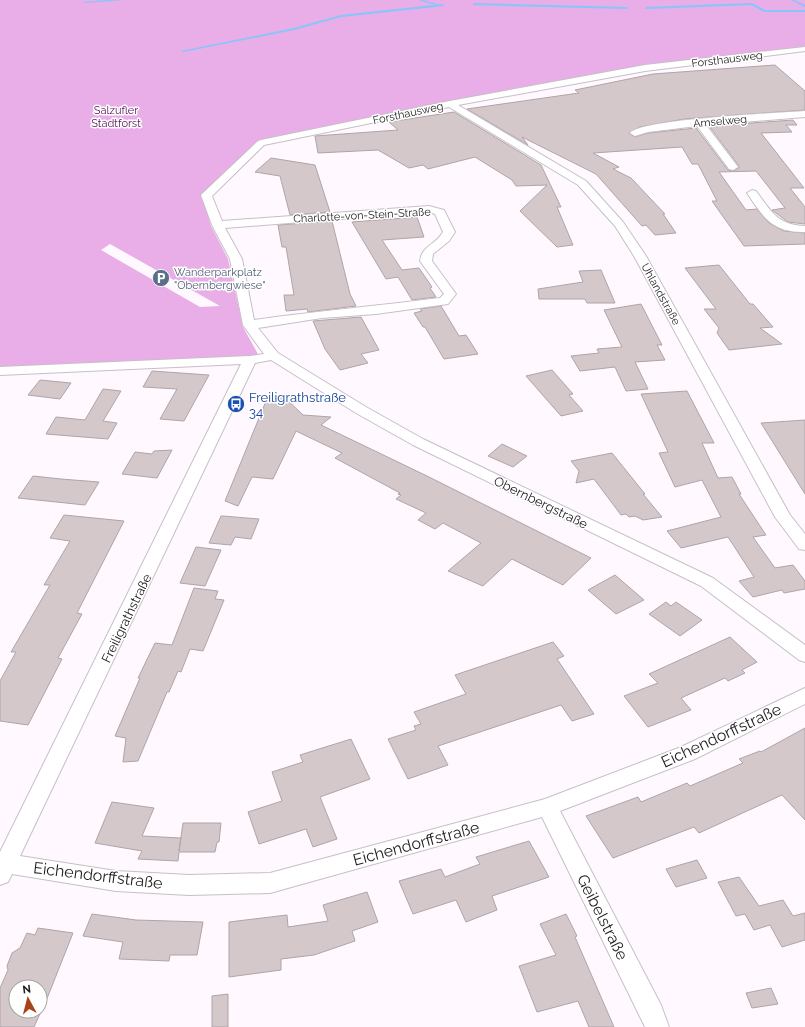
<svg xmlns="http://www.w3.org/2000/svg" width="805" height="1027" font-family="Raleway,sans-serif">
  <rect width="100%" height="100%" fill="#fff8ff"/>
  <path fill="#e9ade7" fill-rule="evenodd" d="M 0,0 L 805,0 L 805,48 L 645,66 L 259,142 L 202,194 L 211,226 L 228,259 L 243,327 L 259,356 L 0,368 ZM 110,244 L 220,306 L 200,307 L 101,250 Z"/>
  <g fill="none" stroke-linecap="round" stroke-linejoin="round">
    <g fill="#83c7fc" fill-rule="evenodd">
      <polygon points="107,0 124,0 84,3 83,2"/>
      <polygon points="418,0 423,0 437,4 436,5"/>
      <polygon points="791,0 794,0 805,5 805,7"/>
      <polygon points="474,3 627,7 628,8 627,9 473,5"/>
      <polygon points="752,3 765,10 805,10 805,12 764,12 751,5 646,9 645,8 646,7"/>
      <polygon points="443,4 444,6 341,17 294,30 183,52 181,51 294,28 341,15"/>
    </g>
  </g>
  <g fill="#d4c8cb" stroke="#afa4a7" fill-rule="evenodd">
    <polygon points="775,65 805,91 805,110 684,119 640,127 629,133 635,137 648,133 696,128 728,170 733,171 739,168 739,166 709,126 793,120 797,125 786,125 792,132 761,133 804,188 790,188 805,207 805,224 788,222 772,210 785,208 756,171 719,172 746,210 757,209 769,223 784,231 805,233 805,244 744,246 712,201 717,201 698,164 692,164 682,147 593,153 619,167 613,169 631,178 665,214 663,214 676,233 655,235 646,225 642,226 596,174 522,137 528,145 467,109 579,93 575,90 653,74"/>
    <polygon points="454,112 541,165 561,207 557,207 573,245 557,247 520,211 547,185 516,186 512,180 475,157 428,169 423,165 409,168 378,150 318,153 315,136 398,130 389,122"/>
    <polygon points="271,158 315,165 330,212 290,215 280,176 255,172"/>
    <polygon points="417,217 424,237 382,240 402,270 419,268 432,287 430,288 436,297 412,300 398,277 386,279 352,222"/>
    <polygon points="332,221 350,294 356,306 308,312 307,309 286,311 284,295 294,295 286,247 282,247 278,225"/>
    <polygon points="719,265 750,304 753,304 773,327 760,328 782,344 729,350 717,333 719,328 704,309 716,309 685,268"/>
    <polygon points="601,270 615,303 587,303 585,299 539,299 538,289 583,282 579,271"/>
    <polygon points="641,304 662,345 657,345 665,360 635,362 648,389 626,391 615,367 580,371 571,356 599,353 597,349 622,347 604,310"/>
    <polygon points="441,306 459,336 466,335 478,354 444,359 425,327 423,327 414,313 422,311 420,309"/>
    <polygon points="361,317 379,350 361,354 368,363 340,370 325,349 313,321"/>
    <polygon points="552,370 573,394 569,395 583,411 561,416 526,376"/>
    <polygon points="152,371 209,375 184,421 160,419 177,389 143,387"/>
    <polygon points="40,380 71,383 60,399 28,395"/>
    <polygon points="103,389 121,391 103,421 117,423 108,439 46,434 56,417 85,420"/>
    <polygon points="687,391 714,443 702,443 718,478 732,477 741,494 739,494 766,535 753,537 775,568 793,565 805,581 805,589 784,593 782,590 753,597 739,581 754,577 728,537 681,548 667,531 721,517 702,480 675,487 659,453 668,452 641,394"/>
    <polygon points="282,395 303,415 331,417 321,425 427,476 591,558 563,585 512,559 483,586 448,571 481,543 443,523 435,529 418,520 426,513 396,499 401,495 398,494 400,493 335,458 342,453 296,431 273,479 252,477 238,506 225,501 266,401"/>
    <polygon points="805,420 805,494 761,423"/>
    <polygon points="502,444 527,456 513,467 488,456"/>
    <polygon points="172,450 157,478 122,474 135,452 152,454 154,451"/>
    <polygon points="612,453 645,494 643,494 662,517 643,520 635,516 629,517 626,514 621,515 594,479 576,483 579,471 571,461"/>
    <polygon points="33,476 61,479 99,482 85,505 18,498"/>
    <polygon points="64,515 124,521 77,613 82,614 58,658 62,659 28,725 0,721 0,681 16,652 11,652 50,585 44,585 70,541 50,538"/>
    <polygon points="221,516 223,516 259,519 251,539 235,537 231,545 209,543"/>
    <polygon points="196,547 221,550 205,586 180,583"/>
    <polygon points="615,575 644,600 616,614 588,590"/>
    <polygon points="194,588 218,591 215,599 224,600 203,651 190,649 181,672 178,671 169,692 167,692 138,761 123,762 126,738 115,736 140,678 138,678 155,643 172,645"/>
    <polygon points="666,602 671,606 676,602 702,620 680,636 649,614"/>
    <polygon points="730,637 757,662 742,670 745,673 728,681 725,678 681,698 691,710 648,727 624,696 658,683 649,674"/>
    <polygon points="553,642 564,656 557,659 594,714 572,721 561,705 438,746 448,765 408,779 388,739 416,730 414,726 421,724 414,712 466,694 455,675"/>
    <polygon points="805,728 805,820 782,795 699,833 694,827 613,858 586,816 638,797 641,802 687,783 690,786 743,763 739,759 760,751 761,752"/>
    <polygon points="351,739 370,779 320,797 337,839 313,847 306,829 259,844 248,812 282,801 272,772 303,762 300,755"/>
    <polygon points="112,802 154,808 142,836 181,838 179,851 183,823 221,823 219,842 217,842 215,852 179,852 178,861 138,859 142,851 95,843"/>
    <polygon points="529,841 549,877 492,896 497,910 466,922 456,900 413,914 399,881 441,869 445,877 480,864 476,857"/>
    <polygon points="697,860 707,878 676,887 666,869"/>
    <polygon points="739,877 759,906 783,900 793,916 805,913 805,940 782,947 770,925 754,930 745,914 736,916 718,882"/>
    <polygon points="367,892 378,922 352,931 355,941 314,955 281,959 281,970 229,977 229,922 287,915 288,927 328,921 323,905"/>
    <polygon points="92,914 136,920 203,922 197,955 170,955 169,961 119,959 123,942 83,936"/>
    <polygon points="566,914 577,936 575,937 614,1027 589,1027 578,1001 537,1012 519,966 556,955 540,924"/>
    <path d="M 38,928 L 73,933 L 48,996 L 34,1027 L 0,1027 L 0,988 L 8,970 L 7,966 L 12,953 L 20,948 L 27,933 L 35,935 ZM 16,987 L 40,987 L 40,1011 L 16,1011 Z"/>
    <polygon points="771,988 778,1004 752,1008 746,993"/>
    <polygon points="228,994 228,1027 212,1027 212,996"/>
  </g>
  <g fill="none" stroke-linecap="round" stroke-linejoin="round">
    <defs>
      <g id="minor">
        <path d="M 805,47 L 805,51 L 645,71 L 458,105 L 586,181 L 623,222 L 646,256 L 790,515 L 805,534 L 805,550 L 799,549 L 775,517 L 634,256 L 615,226 L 578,185 L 449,107 L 264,145 L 212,196 L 222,221 L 429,206 L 444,210 L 455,232 L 449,241 L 433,254 L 432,261 L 456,294 L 448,304 L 376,314 L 322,318 L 258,328 L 278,353 L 366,407 L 423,439 L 713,578 L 805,645 L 805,662 L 799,660 L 701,586 L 413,445 L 356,413 L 271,360 L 255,363 L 20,856 L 116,871 L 189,875 L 270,873 L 545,799 L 681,747 L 805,688 L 805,704 L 695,759 L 560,811 L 661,1005 L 669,1027 L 645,1027 L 542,817 L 270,893 L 189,895 L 116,891 L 12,874 L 8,882 L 0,885 L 0,852 L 241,364 L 0,375 L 0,367 L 250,356 L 264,354 L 243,325 L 230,259 L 212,225 L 201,195 L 258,141 L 261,140 L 450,101 L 645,65 ZM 429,212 L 435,214 L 443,232 C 436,245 422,245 420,261 L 444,294 L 440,298 C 378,306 316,311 254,320 L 242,259 L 225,228 Z"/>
        <path d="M 805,111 L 805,117 L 706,125 L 738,167 L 733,170 L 729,169 L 697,126 L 648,132 L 635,136 L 630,133 C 642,119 779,113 805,111 Z"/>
        <path d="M 752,190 L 756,191 C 771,211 777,225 805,226 L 805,232 C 772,232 764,218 747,193 Z"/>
      </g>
    </defs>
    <use href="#minor" stroke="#c7bfc7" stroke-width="2"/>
    <use href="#minor" fill="#fff" fill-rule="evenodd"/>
  </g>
  <defs>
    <symbol id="parking-disc" viewBox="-11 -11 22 22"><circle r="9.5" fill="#5c6f8a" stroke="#fff"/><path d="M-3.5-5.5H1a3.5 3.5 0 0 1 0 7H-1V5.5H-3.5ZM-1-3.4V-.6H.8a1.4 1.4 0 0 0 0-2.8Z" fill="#fff"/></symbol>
    <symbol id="bus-disc" viewBox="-11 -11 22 22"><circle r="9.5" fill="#1a4fb4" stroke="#fff"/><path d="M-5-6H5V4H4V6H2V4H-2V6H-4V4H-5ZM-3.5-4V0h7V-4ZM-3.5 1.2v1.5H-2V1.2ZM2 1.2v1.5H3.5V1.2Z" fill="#fff"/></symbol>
  </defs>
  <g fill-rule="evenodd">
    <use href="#parking-disc" x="151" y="268" width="20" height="20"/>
    <use href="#bus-disc" x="226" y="394" width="20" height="20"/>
  </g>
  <g text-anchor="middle" stroke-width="3" stroke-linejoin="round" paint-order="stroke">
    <g font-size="11" fill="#1f1d1f" stroke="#fff">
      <text transform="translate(727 59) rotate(-7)" y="4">Forsthausweg</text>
      <text transform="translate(408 113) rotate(-12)" y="4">Forsthausweg</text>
      <text transform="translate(720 121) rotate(-5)" y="4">Amselweg</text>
      <text transform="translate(362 215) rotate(-3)" y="4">Charlotte-von-Stein-Straße</text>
      <text transform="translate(661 294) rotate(61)" y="4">Uhlandstraße</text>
    </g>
    <g font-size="11" fill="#581359" stroke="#fff">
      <text x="116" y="114">Salzufler<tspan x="116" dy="13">Stadtforst</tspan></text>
    </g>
    <g font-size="11" fill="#4e5e75" stroke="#fff" text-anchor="start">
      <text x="174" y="276">Wanderparkplatz<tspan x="174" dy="13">"Obernbergwiese"</tspan></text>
    </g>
    <g font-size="13" fill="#164399" stroke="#fff" text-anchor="start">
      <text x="249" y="402">Freiligrathstraße<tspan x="249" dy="15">34</tspan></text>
    </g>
    <g font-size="13" fill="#1f1d1f" stroke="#fff">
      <text transform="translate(541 502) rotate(26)" y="5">Obernbergstraße</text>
      <text transform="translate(126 618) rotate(-64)" y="5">Freiligrathstraße</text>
    </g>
    <g font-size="16" fill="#1f1d1f" stroke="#fff">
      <text transform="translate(721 735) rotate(-25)" y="6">Eichendorffstraße</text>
      <text transform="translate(416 843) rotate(-15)" y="6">Eichendorffstraße</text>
      <text transform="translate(98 875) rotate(7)" y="6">Eichendorffstraße</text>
      <text transform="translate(603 917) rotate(63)" y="6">Geibelstraße</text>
    </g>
  </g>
  <g transform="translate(28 999) rotate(353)"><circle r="19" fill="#ffffff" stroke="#a5a5a5"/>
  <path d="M0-3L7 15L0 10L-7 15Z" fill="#a84317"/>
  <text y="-6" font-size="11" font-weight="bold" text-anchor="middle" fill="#1f1d1f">N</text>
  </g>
</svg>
